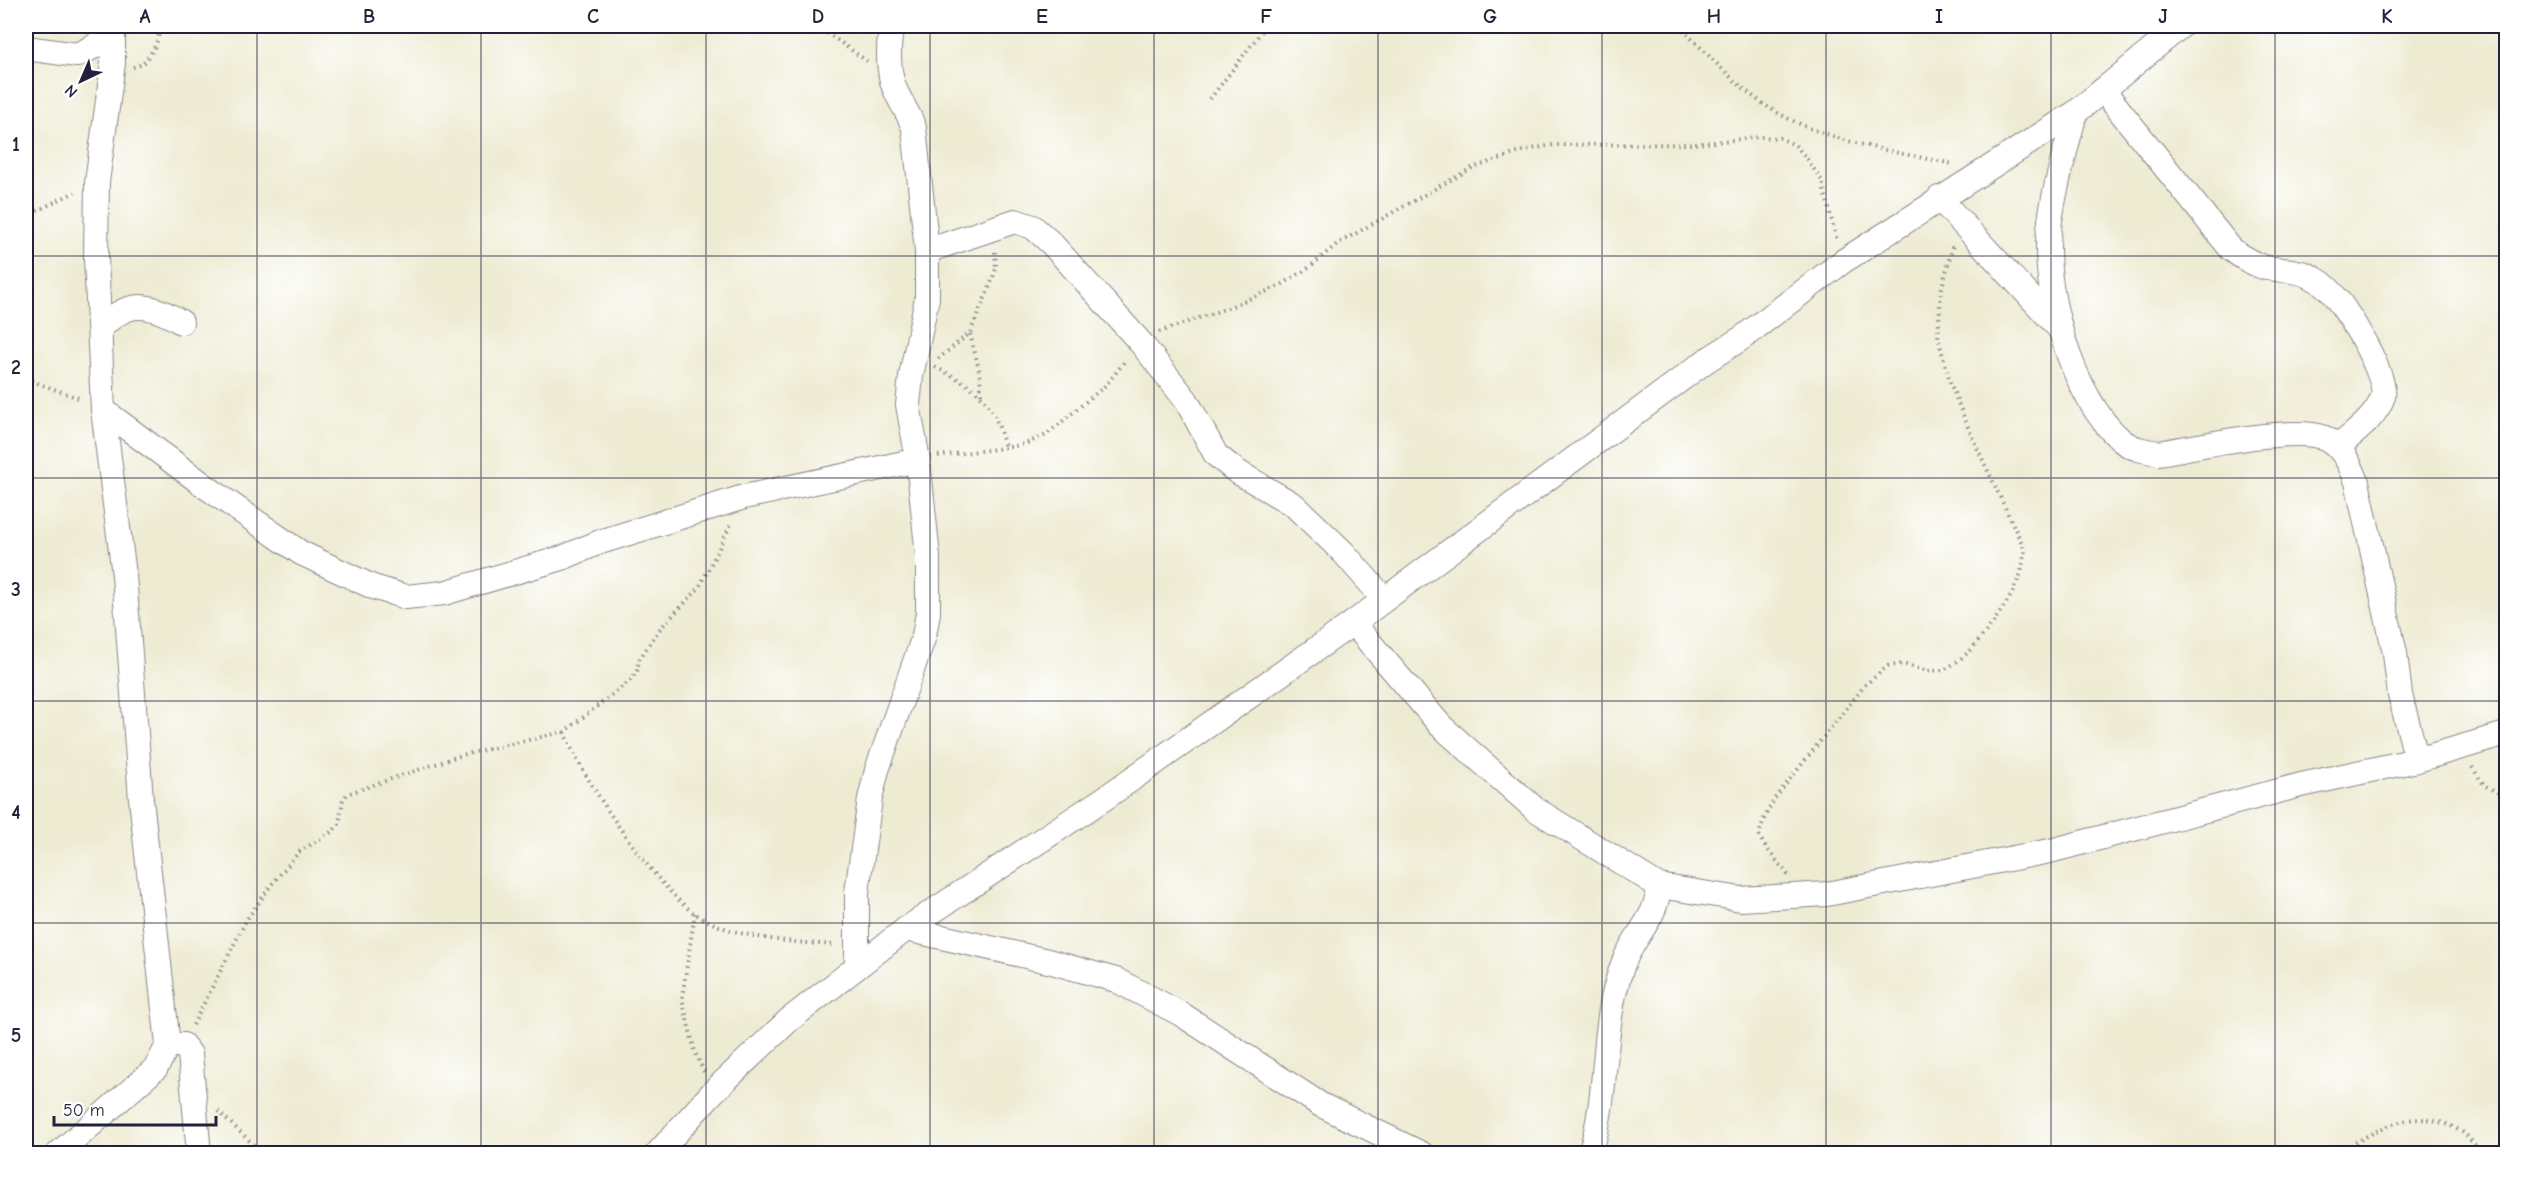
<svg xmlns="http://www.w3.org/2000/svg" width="2532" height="1179" font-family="'Comic Neue',sans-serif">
  <rect width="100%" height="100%" fill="#fff"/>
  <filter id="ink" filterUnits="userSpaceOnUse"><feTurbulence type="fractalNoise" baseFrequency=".0167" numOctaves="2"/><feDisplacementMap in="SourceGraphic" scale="12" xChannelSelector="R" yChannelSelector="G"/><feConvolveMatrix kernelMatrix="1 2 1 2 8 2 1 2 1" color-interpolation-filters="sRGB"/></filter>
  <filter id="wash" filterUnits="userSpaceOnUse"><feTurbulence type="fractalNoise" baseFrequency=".008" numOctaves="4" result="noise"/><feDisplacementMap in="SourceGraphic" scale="24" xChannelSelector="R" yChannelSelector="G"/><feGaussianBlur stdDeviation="1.35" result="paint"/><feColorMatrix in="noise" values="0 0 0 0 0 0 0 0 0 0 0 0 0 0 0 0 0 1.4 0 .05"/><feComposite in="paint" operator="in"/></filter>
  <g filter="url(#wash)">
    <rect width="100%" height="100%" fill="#eeebd3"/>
  </g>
  <g filter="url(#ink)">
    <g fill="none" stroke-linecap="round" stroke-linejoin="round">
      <defs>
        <g id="minor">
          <polyline points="26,48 77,55 95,46 112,30"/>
          <path d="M 2103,90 L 2231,249 C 2241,257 2251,263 2263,267 C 2278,271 2294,269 2308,275 C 2313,278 2320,281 2324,285 C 2341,297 2388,376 2383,396 C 2377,417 2354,433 2338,447"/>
          <path d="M 2075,113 C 2066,150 2053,191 2049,229 C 2042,291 2073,399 2121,440 C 2132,449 2145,451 2159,453 C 2195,447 2295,425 2325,438 C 2342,446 2351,465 2357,482 L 2395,653 L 2400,695 L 2417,760"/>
          <polyline points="1939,198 2058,327"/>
          <polyline points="927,251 1015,221 1033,227 1051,243 1141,343 1186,400 1216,455 1236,471 1294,505 1343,552 1384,599"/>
          <path d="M 100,329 C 127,299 149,303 181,322"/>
          <polyline points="103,410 209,489 301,553 373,587 406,597 444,593 562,558 600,542 744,497 918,460"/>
          <polyline points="1353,623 1441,726 1535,809 1659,886 1741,899 1827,894 2050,851 2301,785 2417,760 2506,734"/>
          <polyline points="906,929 1048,961 1116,980 1181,1014 1321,1105 1422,1154"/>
          <path d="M 857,967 L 857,892 L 870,799 L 877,770 L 924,636 L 928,613 L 928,557 L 918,460 L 908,405 L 911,376 L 927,298 L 927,251 L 914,128 C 909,112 896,97 892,81 C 888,65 888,42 892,26"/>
          <polyline points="168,1045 183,1045 190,1054 199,1154"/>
          <polyline points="58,1154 156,1068 168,1045 141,799 124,575 103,410 96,258 97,182 113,63 113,26"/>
          <polyline points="657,1154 713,1092 789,1020 906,929 1105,798 1353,623 1707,360 1742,338 1842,262 2075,113 2181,26"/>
          <path d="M 1590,1154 C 1610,1092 1600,1024 1623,964 C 1634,934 1657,919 1659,886"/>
        </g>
      </defs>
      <use href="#minor" stroke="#888687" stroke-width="26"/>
      <g stroke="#888687" stroke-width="4" stroke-dasharray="1.5 4.5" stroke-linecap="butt">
        <polyline points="817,26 867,61"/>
        <path d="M 1678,26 C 1706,51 1731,81 1762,103 C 1815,140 1891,151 1953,164"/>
        <path d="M 133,67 L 143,64 C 151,53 161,40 159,26"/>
        <polyline points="1210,99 1266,26"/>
        <polyline points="26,216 75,192"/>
        <polyline points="1159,332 1230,307 1281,285 1307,269 1337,244 1472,168 1526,150 1553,145 1695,144 1760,137 1780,138 1795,145 1807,159 1822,181 1837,241"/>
        <polyline points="970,334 980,373 981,394"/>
        <polyline points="938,359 970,333 990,286 996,269 995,252"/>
        <path d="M 935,367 C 980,389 993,400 1005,448"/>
        <polyline points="26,379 81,399"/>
        <polyline points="938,456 1005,448 1025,444 1046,435 1106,385 1126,360"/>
        <path d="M 564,732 C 582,778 654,885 694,913 C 732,939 791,942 836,945"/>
        <polyline points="2472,767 2484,785 2506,797"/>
        <polyline points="1788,875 1764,845 1759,835 1763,821 1775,798 1865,685 1888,666 1903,664 1928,671 1944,670 1958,661 1971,650 1993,623 2012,594 2021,573 2025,550 1972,437 1951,385 1938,338 1941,291 1953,244"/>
        <polyline points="695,913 682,998 695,1052 704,1072"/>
        <polyline points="193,1025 247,919 272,884 299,852 333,831 339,824 343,800 347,794 462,755 564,732 631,680 637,671 639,660 658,631 699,588 731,524"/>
        <polyline points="218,1111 258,1149 267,1154"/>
        <polyline points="407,1154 467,1150 485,1154"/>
        <path d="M 2334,1154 C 2378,1132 2409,1103 2459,1130 C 2469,1135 2474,1146 2482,1154"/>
      </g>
      <use href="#minor" stroke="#fff" stroke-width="24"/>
    </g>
  </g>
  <path fill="none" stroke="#22223b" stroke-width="1.5" stroke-opacity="0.55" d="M 257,26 L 257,1154M 481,26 L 481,1154M 706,26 L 706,1154M 930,26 L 930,1154M 1154,26 L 1154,1154M 1378,26 L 1378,1154M 1602,26 L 1602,1154M 1826,26 L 1826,1154M 2051,26 L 2051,1154M 2275,26 L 2275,1154M 26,256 L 2506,256M 26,478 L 2506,478M 26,701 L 2506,701M 26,923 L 2506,923"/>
  <rect width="2532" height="1179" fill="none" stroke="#fff" stroke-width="66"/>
  <g transform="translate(81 81) rotate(224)" stroke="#ffffff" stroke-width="4.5" paint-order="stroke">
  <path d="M0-4.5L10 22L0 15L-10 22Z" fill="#22223b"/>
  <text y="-9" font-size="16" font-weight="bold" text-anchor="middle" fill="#22223b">N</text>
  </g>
  <path d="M54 1116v9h162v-9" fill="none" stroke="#22223b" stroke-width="3"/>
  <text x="63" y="1116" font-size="18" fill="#22223b" stroke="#ffffff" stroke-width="4.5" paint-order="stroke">50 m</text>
  <rect x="33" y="33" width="2466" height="1113" fill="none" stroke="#22223b" stroke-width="2"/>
  <g font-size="20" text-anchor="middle" font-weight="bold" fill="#22223b">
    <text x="145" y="23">A</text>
    <text x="369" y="23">B</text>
    <text x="593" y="23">C</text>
    <text x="818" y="23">D</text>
    <text x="1042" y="23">E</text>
    <text x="1266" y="23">F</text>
    <text x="1490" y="23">G</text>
    <text x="1714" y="23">H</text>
    <text x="1939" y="23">I</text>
    <text x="2163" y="23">J</text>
    <text x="2387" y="23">K</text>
    <text x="16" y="151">1</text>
    <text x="16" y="374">2</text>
    <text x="16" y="596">3</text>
    <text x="16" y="819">4</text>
    <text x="16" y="1042">5</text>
  </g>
</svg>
